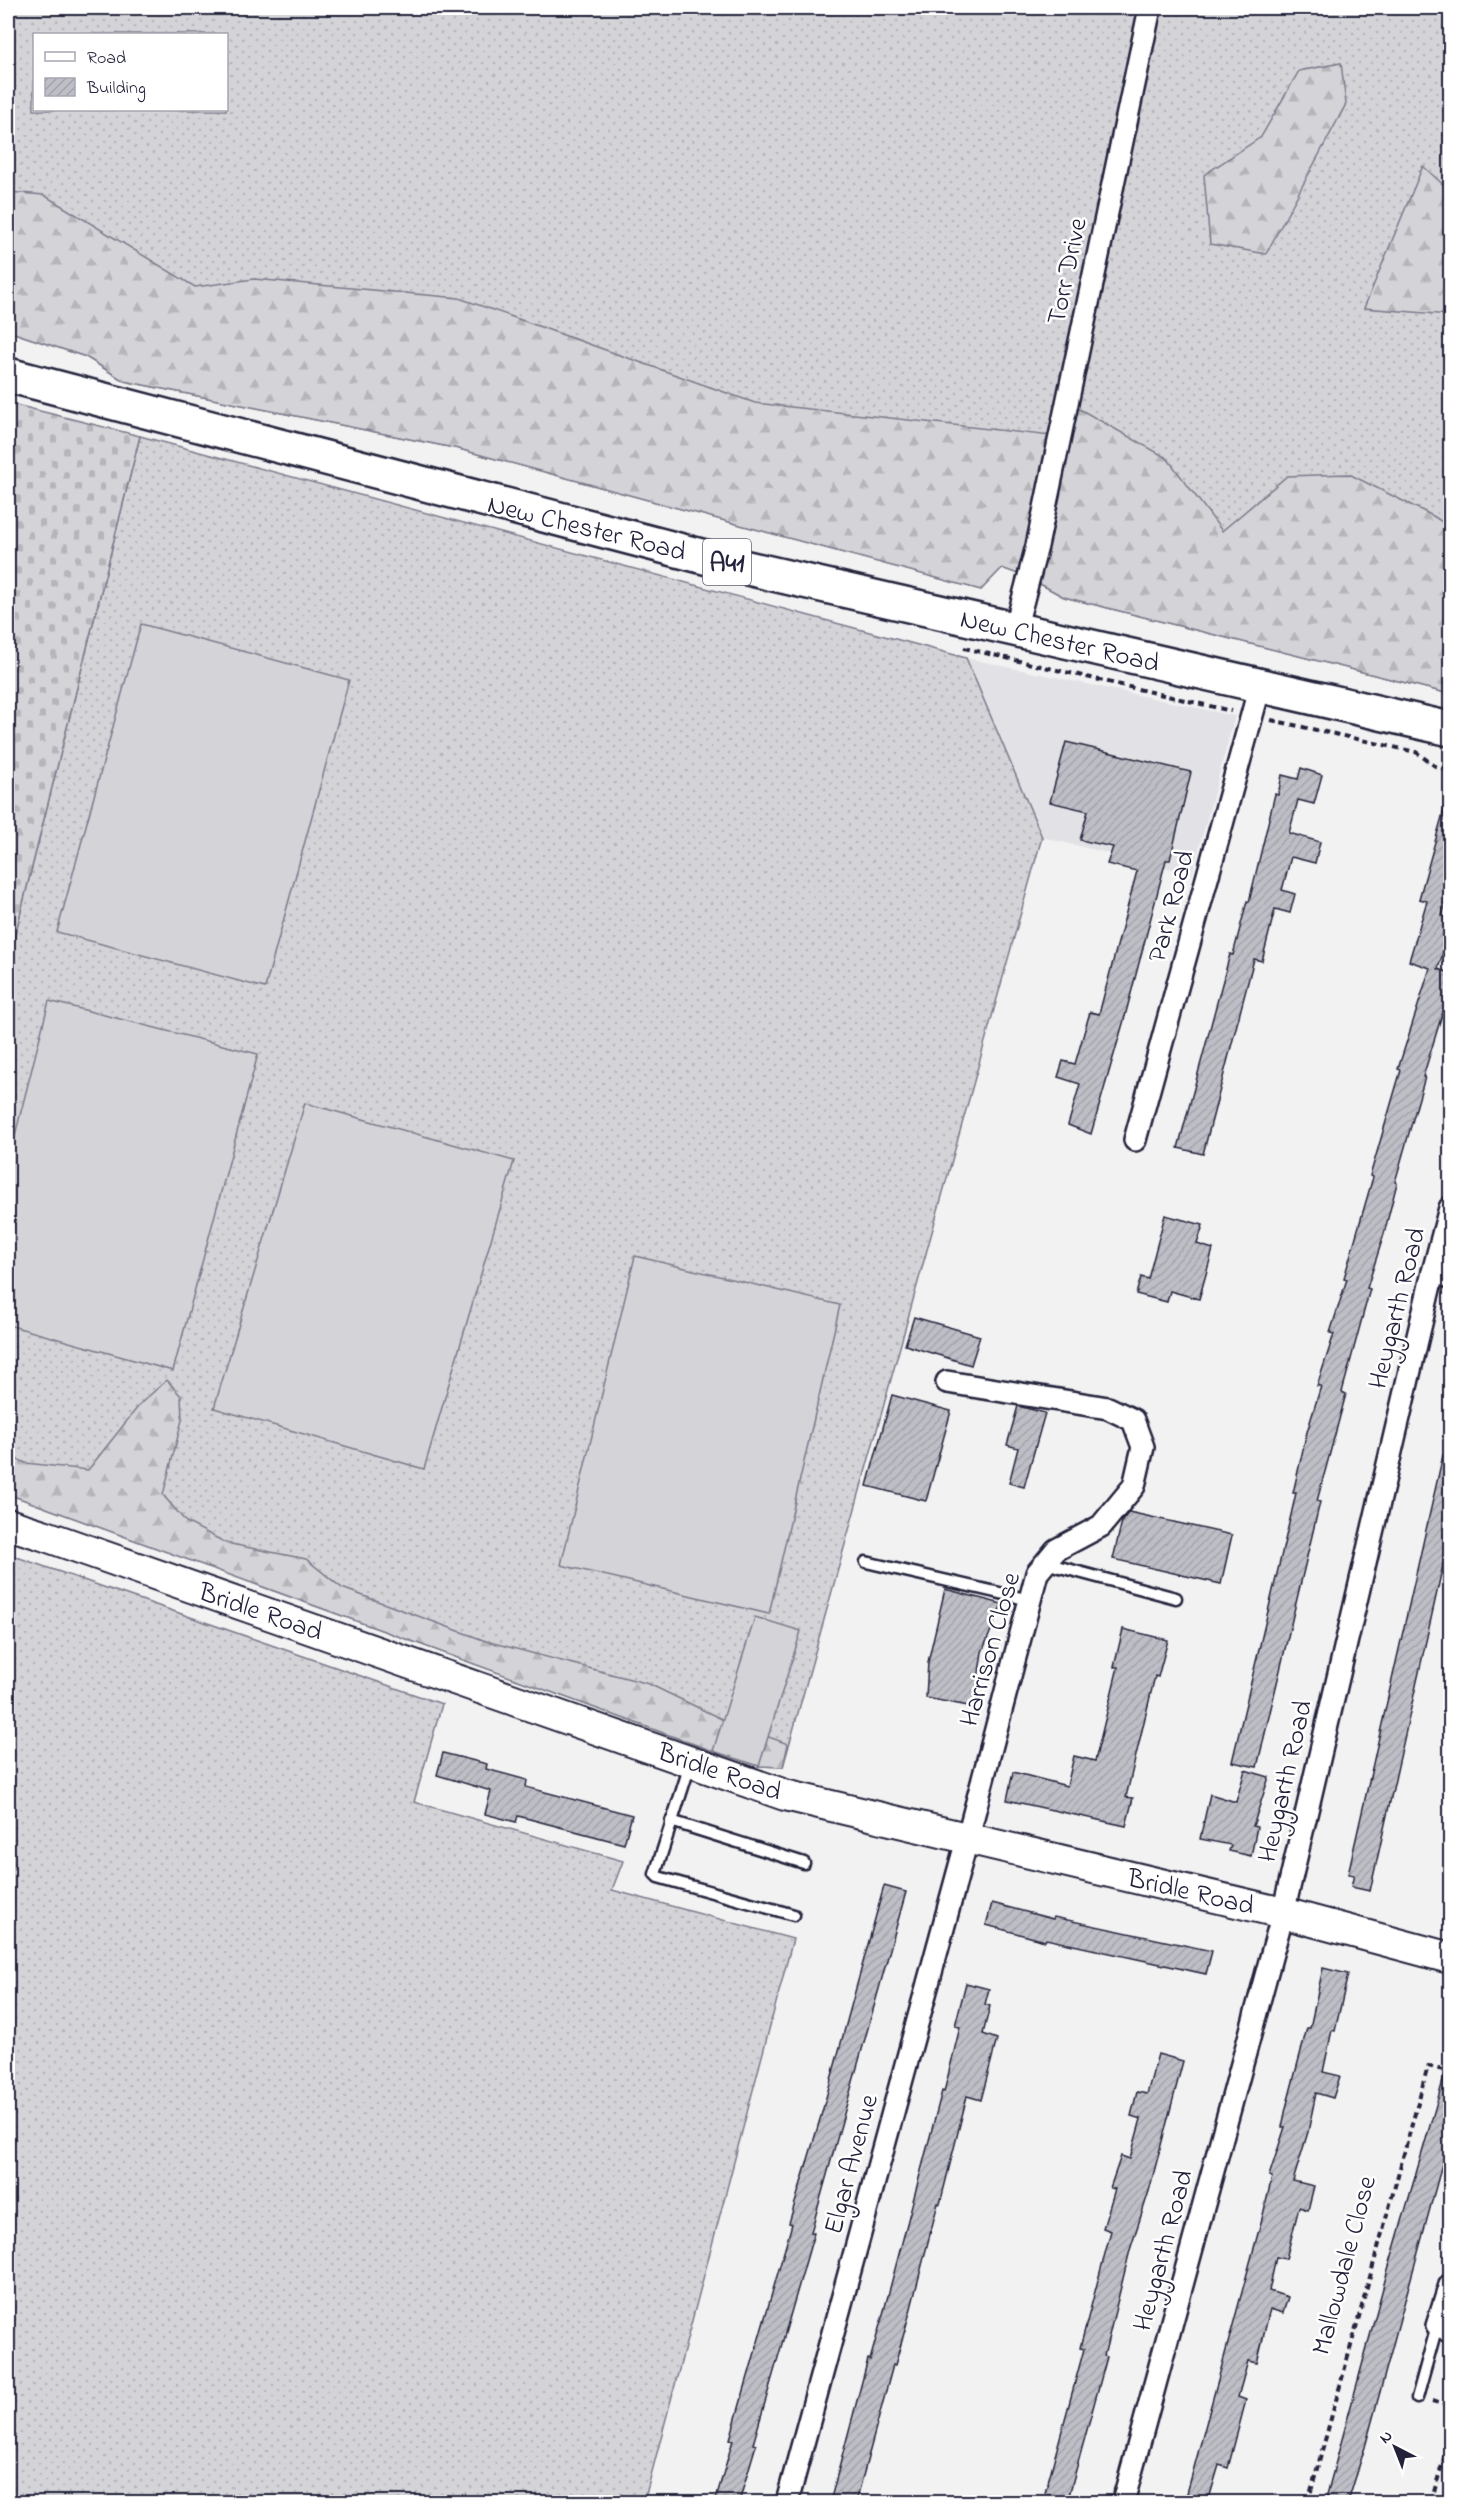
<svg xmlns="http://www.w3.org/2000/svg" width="1458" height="2510" font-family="'Indie Flower',sans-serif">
  <defs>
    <pattern id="grass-dots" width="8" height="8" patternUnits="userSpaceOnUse" patternTransform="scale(1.5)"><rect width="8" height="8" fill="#d3d3d8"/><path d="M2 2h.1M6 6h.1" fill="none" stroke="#b5b5ba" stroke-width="1.8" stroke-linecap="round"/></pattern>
    <pattern id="forest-firs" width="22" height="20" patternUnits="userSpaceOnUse" patternTransform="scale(1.5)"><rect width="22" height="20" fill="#d3d3d8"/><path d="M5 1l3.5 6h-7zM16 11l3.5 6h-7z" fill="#b5b5ba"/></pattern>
    <pattern id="cemetery-stones" width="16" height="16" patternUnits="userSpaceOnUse" patternTransform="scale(1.5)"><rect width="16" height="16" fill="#d3d3d8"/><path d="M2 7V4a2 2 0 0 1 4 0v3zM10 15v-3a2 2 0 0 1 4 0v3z" fill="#b5b5ba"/></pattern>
    <pattern id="building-hatch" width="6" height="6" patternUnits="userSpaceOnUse" patternTransform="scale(1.5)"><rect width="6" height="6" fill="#bebec6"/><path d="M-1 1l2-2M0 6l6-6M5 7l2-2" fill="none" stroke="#a3a3ab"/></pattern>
  </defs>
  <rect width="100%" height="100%" fill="#f2f2f3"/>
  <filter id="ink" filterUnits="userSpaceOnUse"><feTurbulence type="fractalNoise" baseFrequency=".0167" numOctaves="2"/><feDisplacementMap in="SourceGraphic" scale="12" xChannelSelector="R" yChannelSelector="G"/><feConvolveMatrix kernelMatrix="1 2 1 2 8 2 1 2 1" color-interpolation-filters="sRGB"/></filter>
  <g filter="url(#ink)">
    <polygon fill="#e2e2e6" points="966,658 1235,716 1192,874 1042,837"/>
    <g fill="url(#grass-dots)" stroke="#7a7a8a" stroke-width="1.5" fill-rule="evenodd">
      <path d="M 8,8 L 1450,8 L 1450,694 L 1064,597 L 1029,578 L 1002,568 L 981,590 L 459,449 L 124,381 L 86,357 L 8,331 ZM 34,34 L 226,34 L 226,110 L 34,110 Z"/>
      <polygon points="140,436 966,658 1042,837 783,1767 759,1766 713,1751 8,1494 8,963"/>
      <polygon points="8,1554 442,1704 414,1802 623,1861 612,1890 793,1939 644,2502 48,2502 8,2493"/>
    </g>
    <g fill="url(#forest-firs)" stroke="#7a7a8a" stroke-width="1.5">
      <polygon points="1341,63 1346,104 1266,254 1210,244 1204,175 1261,137 1299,71"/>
      <polygon points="1423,166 1450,191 1450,315 1364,308"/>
      <polygon points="8,192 44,195 195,287 254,279 459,298 755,403 1060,437 1067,402 1167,458 1222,531 1287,476 1349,474 1433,516 1450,527 1450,694 1064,597 1029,578 1002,568 981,590 459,449 124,381 86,357 8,331"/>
      <polygon points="167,1380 181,1396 182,1420 163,1495 186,1522 226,1543 306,1559 342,1588 486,1641 649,1684 730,1723 788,1744 783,1767 759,1766 713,1751 8,1494 8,1456 26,1463 88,1470 141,1403"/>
    </g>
    <polygon fill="url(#cemetery-stones)" stroke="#7a7a8a" stroke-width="1.5" points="8,403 140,436 8,963"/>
    <g fill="#d3d3d8" stroke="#7a7a8a" stroke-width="1.5">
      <polygon points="141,624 349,680 265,988 57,932"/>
      <polygon points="49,1001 258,1054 173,1371 8,1325 8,1163"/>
      <polygon points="305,1103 514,1161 424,1469 214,1408"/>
      <polygon points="635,1256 840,1305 769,1614 561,1565"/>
      <polygon points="755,1617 801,1631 759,1766 713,1751"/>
    </g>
    <g fill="url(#building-hatch)" stroke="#22223b" stroke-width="1.5">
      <polygon points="1066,742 1191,772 1170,860 1166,860 1124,1020 1091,1134 1068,1125 1080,1084 1058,1077 1063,1061 1075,1064 1090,1012 1099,1014 1137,871 1107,864 1113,847 1080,840 1088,811 1050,802"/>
      <polygon points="1301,768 1322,775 1314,804 1298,800 1289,833 1320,842 1315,863 1291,857 1282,890 1295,894 1290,913 1275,909 1262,961 1254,959 1203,1154 1178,1148 1230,954 1233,955 1247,901 1249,902 1275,794 1278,795 1282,775 1298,779"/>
      <polygon points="1445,806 1450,807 1450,888 1442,916 1450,918 1450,930 1438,969 1450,973 1450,988 1423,1077 1425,1077 1395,1182 1397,1183 1384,1234 1367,1288 1370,1289 1342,1392 1346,1394 1317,1501 1320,1502 1315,1523 1257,1767 1232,1762 1291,1515 1296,1493 1293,1493 1307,1432 1321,1386 1317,1386 1334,1334 1330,1333 1347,1279 1344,1278 1373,1177 1370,1176 1401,1070 1398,1069 1430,968 1409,961 1427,901 1419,899"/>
      <polygon points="1165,1215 1203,1225 1197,1244 1213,1249 1199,1299 1170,1291 1167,1302 1136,1294 1141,1277 1148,1279"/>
      <polygon points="914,1317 980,1336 971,1365 905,1345"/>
      <polygon points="892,1395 951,1411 926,1501 867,1486"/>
      <polygon points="1018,1406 1045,1413 1024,1487 1009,1483 1018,1448 1007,1445"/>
      <polygon points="1443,1455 1450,1456 1450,1534 1370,1891 1351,1887 1354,1875 1348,1874"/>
      <polygon points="1129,1512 1232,1535 1221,1584 1113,1559 1122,1521"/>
      <polygon points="945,1589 1002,1604 982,1652 974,1707 926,1698 928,1662"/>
      <polygon points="1123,1629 1168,1640 1158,1677 1155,1676 1126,1797 1133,1798 1126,1826 1007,1800 1013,1772 1067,1786 1074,1756 1095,1761 1118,1667 1114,1667"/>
      <polygon points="443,1753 487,1764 486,1769 527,1780 526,1787 632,1815 624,1844 518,1816 516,1822 485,1814 491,1791 437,1775"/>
      <polygon points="1245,1770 1269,1777 1253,1826 1257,1827 1251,1856 1229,1851 1231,1845 1200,1839 1210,1794 1236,1802"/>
      <polygon points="884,1886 906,1892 811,2232 814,2233 753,2444 756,2445 739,2502 715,2502 733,2440 730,2439 792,2224 789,2223 821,2116"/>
      <polygon points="992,1903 1053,1919 1054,1917 1212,1951 1206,1974 1046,1939 1045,1941 986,1925"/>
      <polygon points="1323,1968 1348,1974 1335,2031 1332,2030 1323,2072 1340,2076 1333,2098 1316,2093 1308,2132 1293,2181 1314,2186 1308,2210 1299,2207 1286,2259 1276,2257 1269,2291 1288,2297 1283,2313 1270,2309 1257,2363 1248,2361 1238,2397 1246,2400 1228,2468 1219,2465 1208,2502 1186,2497 1263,2215 1272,2177 1269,2176 1285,2127 1282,2127 1286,2108 1307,2028 1310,2028"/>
      <polygon points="966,1983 989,1989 985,2004 990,2006 983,2034 997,2039 981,2100 967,2096 940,2204 938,2203 910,2312 895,2365 893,2365 856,2502 830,2502 868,2359 870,2360 885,2307 942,2091 944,2092 960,2027 955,2026"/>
      <polygon points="1158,2054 1183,2061 1149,2191 1130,2250 1104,2356 1107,2357 1068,2499 1045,2493 1084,2349 1080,2348 1111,2231 1103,2228 1115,2189 1110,2188 1121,2156 1130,2159 1141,2119 1131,2116 1137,2092 1147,2094"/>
      <polygon points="1445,2074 1450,2075 1450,2135 1365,2447 1348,2502 1325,2502 1387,2273"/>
    </g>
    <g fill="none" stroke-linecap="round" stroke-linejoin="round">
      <defs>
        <g id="lane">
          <polyline points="866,1562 1030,1600"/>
          <polyline points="1045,1563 1176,1598"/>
          <polyline points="690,1765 655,1874 658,1877 794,1915"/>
          <polyline points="671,1821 804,1863"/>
          <polyline points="1417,2398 1437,2326"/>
        </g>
        <g id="street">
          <polyline points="1015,630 1037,546 1150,8"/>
          <polyline points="1135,1140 1260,686"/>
          <polyline points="1433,1272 1450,1277"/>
          <polyline points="1450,2285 1437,2326 1450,2330"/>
          <polyline points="787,2502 967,1840 1037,1573 1056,1550 1101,1526 1134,1486 1143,1447 1133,1420 1108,1408 947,1382"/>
          <polyline points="1123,2502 1283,1913 1433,1272 1450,1208"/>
        </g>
        <polyline id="secondary" points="8,1524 43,1535 785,1795 1283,1913 1450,1958"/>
        <polyline id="highway" points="8,375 743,567 1450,729"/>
      </defs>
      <use href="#lane" stroke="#22223b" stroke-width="15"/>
      <use href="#street" stroke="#22223b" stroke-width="26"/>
      <use href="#secondary" stroke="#22223b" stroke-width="34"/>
      <use href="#highway" stroke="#22223b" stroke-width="38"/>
      <g stroke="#22223b" stroke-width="4" stroke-dasharray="6 4.5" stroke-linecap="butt">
        <polyline points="964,648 1231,711"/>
        <polyline points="1271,720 1416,752 1435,766 1450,770"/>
        <polyline points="1432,2401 1450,2406"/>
        <polyline points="1308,2502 1428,2066 1450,2072"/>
        <polyline points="1431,2502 1450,2438"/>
      </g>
      <use href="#lane" stroke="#fff" stroke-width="10"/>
      <use href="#street" stroke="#fff" stroke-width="21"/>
      <use href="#secondary" stroke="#fff" stroke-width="30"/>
      <use href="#highway" stroke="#fff" stroke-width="33"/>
    </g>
  </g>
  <g text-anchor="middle" stroke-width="5" stroke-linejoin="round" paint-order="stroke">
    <rect fill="#fff" stroke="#646476" stroke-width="1.5" x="703" y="539" width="48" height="46" rx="4.5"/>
    <g font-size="26" font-weight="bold" fill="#22223b">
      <text x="727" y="571">A41</text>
    </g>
    <g font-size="27" fill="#22223b" stroke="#fff">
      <text transform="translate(1066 271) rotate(-78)" y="9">Torr Drive</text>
      <text transform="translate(587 527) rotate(14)" y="9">New Chester Road</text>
      <text transform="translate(1060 640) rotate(13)" y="9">New Chester Road</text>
      <text transform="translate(1170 906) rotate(-75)" y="9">Park Road</text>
      <text transform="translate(1396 1308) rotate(-76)" y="9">Heygarth Road</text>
      <text transform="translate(261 1611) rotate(19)" y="9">Bridle Road</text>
      <text transform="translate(989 1649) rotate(-74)" y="9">Harrison Close</text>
      <text transform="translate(720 1771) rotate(19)" y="9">Bridle Road</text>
      <text transform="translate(1284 1781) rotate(-77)" y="9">Heygarth Road</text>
      <text transform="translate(1191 1891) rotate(13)" y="9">Bridle Road</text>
      <text transform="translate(850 2164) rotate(-75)" y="9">Elgar Avenue</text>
      <text transform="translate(1162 2250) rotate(-75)" y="9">Heygarth Road</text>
      <text transform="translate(1343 2265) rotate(-75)" y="9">Mallowdale Close</text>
    </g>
  </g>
  <rect width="1458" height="2510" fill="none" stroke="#fff" stroke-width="30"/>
  <rect x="15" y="15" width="1428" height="2480" fill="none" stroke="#22223b" stroke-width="2" filter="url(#ink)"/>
  <rect x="33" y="33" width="195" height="78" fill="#ffffff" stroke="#a7a7b1" stroke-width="1.5"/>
  <rect x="45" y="52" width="30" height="9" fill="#ffffff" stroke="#a7a7b1" stroke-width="1.5"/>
  <text x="87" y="63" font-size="18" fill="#22223b">Road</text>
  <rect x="45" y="78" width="30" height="18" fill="url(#building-hatch)" stroke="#a7a7b1" stroke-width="1.5"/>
  <text x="87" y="93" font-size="18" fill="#22223b">Building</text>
  <g transform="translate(1395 2447) rotate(318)" stroke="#ffffff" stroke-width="4.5" paint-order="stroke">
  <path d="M0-4.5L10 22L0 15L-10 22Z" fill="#22223b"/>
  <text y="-9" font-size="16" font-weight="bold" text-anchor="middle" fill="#22223b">N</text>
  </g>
</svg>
